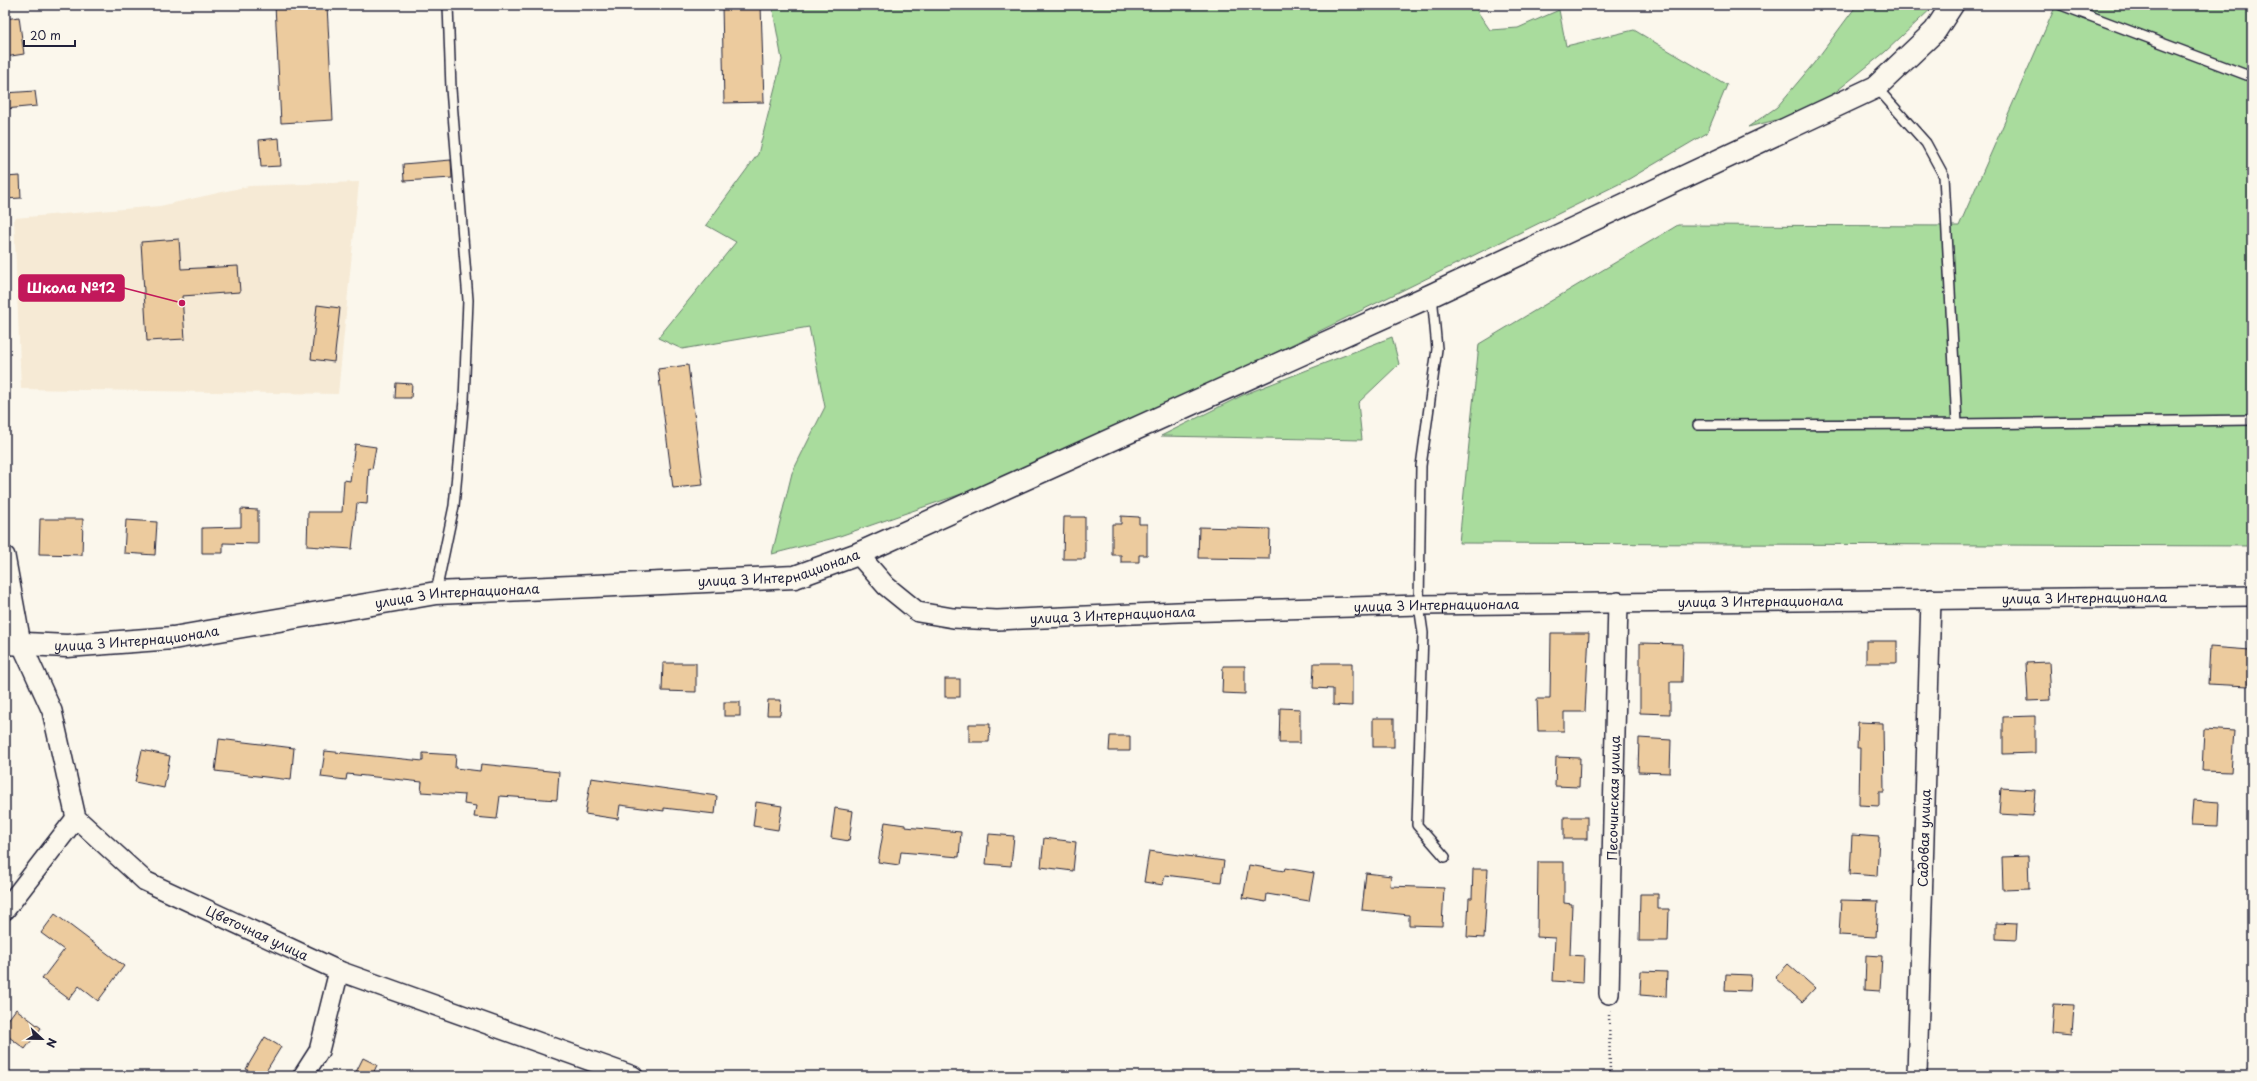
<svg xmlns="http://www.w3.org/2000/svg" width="2257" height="1081" font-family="'Playpen Sans',sans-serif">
  <rect width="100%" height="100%" fill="#fbf7ec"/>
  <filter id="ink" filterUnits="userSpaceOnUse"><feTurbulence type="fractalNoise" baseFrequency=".025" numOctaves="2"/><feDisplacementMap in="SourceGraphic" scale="8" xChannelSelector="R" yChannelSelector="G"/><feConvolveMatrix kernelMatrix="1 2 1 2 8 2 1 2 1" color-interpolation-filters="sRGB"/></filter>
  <g filter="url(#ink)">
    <polygon fill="#f6ead5" points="359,182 338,394 21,389 14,218 160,206 249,186"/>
    <g fill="#a9dc9d" stroke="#667f6c">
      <polygon points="772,5 1473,5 1490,30 1518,28 1559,10 1566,46 1634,30 1727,85 1707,133 1629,179 1051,463 834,538 772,554 792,473 825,407 809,327 682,349 658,338 736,242 706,225 758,154 782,60"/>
      <polygon points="1857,5 1935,5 1885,52 1812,111 1748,127 1777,107 1814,63"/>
      <polygon points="2056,5 2252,5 2252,546 1459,543 1479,344 1678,225 1959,226"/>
      <polygon points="1392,337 1399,364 1358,403 1362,440 1161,436 1243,395"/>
    </g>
    <g fill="#eccb9e" stroke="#22223b">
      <polygon points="275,5 327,5 333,120 281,123"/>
      <polygon points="722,5 761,5 764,102 724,103"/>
      <polygon points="19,17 24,54 5,57 5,19"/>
      <polygon points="35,91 37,106 5,109 5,93"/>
      <polygon points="279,138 281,166 261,167 259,140"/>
      <polygon points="451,160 452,178 404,181 403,164"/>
      <polygon points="20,176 21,198 5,199 5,177"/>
      <polygon points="179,239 181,269 238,266 240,292 182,296 185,339 147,341 141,242"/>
      <polygon points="317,305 340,308 334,362 311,359"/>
      <polygon points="688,365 703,485 673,488 658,369"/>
      <polygon points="396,383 412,384 411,398 395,398"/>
      <polygon points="355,444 376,447 372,469 369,468 367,504 357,503 352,549 307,546 308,512 342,512 344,480 350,481"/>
      <polygon points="241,509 258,510 258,544 223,543 223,553 202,553 202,528 241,527"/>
      <polygon points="1121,516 1139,517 1139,524 1147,524 1147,555 1139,555 1139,562 1121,562 1121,555 1112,555 1112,524 1121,524"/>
      <polygon points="1064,517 1085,517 1085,559 1063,559"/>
      <polygon points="40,519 83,519 82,555 39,554"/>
      <polygon points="126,520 157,522 155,555 124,553"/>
      <polygon points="1199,527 1270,529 1269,559 1198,558"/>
      <polygon points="1551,633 1589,633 1585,712 1564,712 1564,731 1538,731 1537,699 1550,699"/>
      <rect x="1866" y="641" width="31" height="22"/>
      <polygon points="1640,643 1683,644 1682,682 1670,682 1670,714 1640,713"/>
      <polygon points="2210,647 2250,650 2248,686 2208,684"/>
      <polygon points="2049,662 2051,700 2028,701 2026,663"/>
      <polygon points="663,663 696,663 696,692 662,691"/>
      <polygon points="1314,663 1352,663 1352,706 1333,705 1333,689 1313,688"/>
      <polygon points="1223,666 1245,666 1245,694 1222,693"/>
      <rect x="945" y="679" width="15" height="18"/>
      <polygon points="768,700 781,700 780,715 767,715"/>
      <rect x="724" y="702" width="16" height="14"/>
      <polygon points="1280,708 1300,709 1300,743 1279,743"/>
      <polygon points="2035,716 2035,753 2003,754 2003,717"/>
      <rect x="1373" y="718" width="21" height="29"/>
      <polygon points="1858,722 1883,723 1884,792 1879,792 1879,806 1859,805 1860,748 1857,748"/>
      <polygon points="969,724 990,724 989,742 969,742"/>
      <polygon points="2204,729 2234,731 2231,772 2202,771"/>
      <polygon points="1110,736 1130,736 1130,751 1109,751"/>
      <polygon points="1639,738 1671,740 1670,773 1638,772"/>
      <polygon points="219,739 294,748 291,780 215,771"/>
      <polygon points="142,750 170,756 164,788 135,782"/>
      <polygon points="325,751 423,761 423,753 456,755 455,768 480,771 481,764 559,772 557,800 500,796 497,819 474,817 476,806 464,804 465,795 421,792 422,782 347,774 346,780 321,777"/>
      <polygon points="1556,757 1580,758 1579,787 1555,786"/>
      <polygon points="591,778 717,796 715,814 664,808 664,811 620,805 618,819 585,814"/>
      <polygon points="2001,788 2035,790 2033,816 1999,814"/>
      <polygon points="2193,800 2219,802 2218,826 2191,825"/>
      <polygon points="756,802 782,806 778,830 753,826"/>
      <polygon points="835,808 853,811 849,841 831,838"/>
      <rect x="1564" y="817" width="23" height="22"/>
      <polygon points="885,822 905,825 905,827 961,832 959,857 901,852 899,865 878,862"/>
      <polygon points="989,834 1014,836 1011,866 986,864"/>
      <polygon points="1852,835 1879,837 1877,876 1850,874"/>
      <polygon points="1044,838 1076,842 1073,871 1041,867"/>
      <polygon points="1149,851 1224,861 1221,882 1165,875 1163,885 1144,882"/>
      <polygon points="2028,856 2029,889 2003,890 2002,857"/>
      <polygon points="1538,862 1564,862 1564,903 1572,904 1570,955 1584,956 1583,983 1553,981 1555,938 1537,937"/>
      <polygon points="1249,865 1284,871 1285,868 1314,873 1309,901 1267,894 1266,902 1243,898"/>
      <polygon points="1473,869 1488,869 1484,938 1467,937 1469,898 1472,898"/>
      <polygon points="1366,873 1391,876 1390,886 1444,888 1442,926 1409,925 1409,915 1362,910"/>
      <polygon points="1640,894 1658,894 1658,909 1669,909 1668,941 1639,941"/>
      <polygon points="1841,900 1878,901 1876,937 1839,935"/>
      <polygon points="55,914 124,966 98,1001 79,986 69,999 42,979 64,950 41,933"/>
      <polygon points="1996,923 2017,924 2016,940 1996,939"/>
      <polygon points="1866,955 1882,956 1880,991 1865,990"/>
      <polygon points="1788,964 1815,988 1802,1002 1775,978"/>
      <polygon points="1641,971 1667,972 1666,997 1640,995"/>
      <polygon points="1726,974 1751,975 1750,991 1725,990"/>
      <polygon points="2054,1004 2074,1005 2072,1036 2052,1034"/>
      <polygon points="16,1009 41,1028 25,1049 5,1034 5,1024"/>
      <polygon points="265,1037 281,1047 263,1076 257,1076 246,1069"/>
      <polygon points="363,1058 377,1065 372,1076 354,1076"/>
    </g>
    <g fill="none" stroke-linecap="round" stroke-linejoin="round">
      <defs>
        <g id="service">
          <polyline points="2061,5 2252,77"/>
          <polyline points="1432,295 1437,349 1421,466 1419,605 1423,633 1417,825 1445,857"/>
          <polyline points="1957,424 2252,420"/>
          <polyline points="1698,425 1957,424 1944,176 1926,143 1876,87"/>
          <polyline points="436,592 454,506 464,400 468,300 451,89 448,5"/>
        </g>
        <g id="minor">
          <path id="s1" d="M 858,554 L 886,586 L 918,612 L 953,618 L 997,620 L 1178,612 L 1419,605 L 2252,596"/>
          <path id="s2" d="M 5,556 L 21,643 L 52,711 L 76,818 L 145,881 L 339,971 L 633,1076"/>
          <polyline points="5,910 76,818"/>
          <path id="s3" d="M 1609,994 L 1618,602"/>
          <polyline points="303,1076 319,1051 339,971"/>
          <path id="s4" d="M 1917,1076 L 1931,599"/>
        </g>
        <g id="tertiary">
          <path id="s5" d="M 5,643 L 67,646 L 173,638 L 436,593 L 795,577 L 858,554 L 1432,295 L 1876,87 L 1935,31 L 1952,5"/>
        </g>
      </defs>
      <use href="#service" stroke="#22223b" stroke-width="12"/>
      <use href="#minor" stroke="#22223b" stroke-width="22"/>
      <use href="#tertiary" stroke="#22223b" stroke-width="25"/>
      <polyline stroke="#22223b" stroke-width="2.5" stroke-dasharray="1 3" stroke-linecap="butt" points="1609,1011 1610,1076"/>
      <use href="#service" stroke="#fbf7ec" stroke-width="9"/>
      <use href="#minor" stroke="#fbf7ec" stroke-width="19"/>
      <use href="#tertiary" stroke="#fbf7ec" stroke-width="22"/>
    </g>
  </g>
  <g text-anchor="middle" stroke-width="3" stroke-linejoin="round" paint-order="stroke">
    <g font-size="13" fill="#22223b" stroke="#fbf7ec">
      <text dy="5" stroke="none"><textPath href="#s5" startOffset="780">улица 3 Интернационала</textPath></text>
      <text dy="5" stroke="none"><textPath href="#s5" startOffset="456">улица 3 Интернационала</textPath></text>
      <text dy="5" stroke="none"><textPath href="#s1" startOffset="1251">улица 3 Интернационала</textPath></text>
      <text dy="5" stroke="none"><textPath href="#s1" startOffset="927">улица 3 Интернационала</textPath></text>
      <text dy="5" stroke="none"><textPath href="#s1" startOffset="603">улица 3 Интернационала</textPath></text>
      <text dy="5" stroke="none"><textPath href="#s1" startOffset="279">улица 3 Интернационала</textPath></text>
      <text dy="5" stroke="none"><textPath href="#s5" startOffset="132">улица 3 Интернационала</textPath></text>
      <text dy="5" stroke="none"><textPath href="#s3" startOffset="196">Песочинская улица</textPath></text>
      <text dy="5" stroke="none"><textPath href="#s4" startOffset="238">Садовая улица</textPath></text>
      <text dy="5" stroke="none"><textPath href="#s2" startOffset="490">Цветочная улица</textPath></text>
    </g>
  </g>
  <path fill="none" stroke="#c2185b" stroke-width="1.5" d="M182 303L124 288"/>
  <circle fill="#c2185b" stroke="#fbf7ec" stroke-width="1.5" cx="182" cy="303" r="4"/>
  <rect fill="#c2185b" stroke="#c2185b" stroke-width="1.5" x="19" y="275" width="105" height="26" rx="4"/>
  <g font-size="14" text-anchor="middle" font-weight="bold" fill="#fff">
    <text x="71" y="293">Школа №12</text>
  </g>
  <rect width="2257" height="1081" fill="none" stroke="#fbf7ec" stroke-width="20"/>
  <rect x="10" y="10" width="2237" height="1061" fill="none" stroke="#22223b" stroke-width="1.5" filter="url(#ink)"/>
  <g transform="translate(42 1039) rotate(112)" stroke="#fbf7ec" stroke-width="3" paint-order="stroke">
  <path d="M0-3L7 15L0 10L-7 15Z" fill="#22223b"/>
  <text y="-6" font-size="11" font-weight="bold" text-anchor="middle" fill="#22223b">N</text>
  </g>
  <path d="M24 40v6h51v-6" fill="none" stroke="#22223b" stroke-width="2"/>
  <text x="30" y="40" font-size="12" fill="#22223b" stroke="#fbf7ec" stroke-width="3" paint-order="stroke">20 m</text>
</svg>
